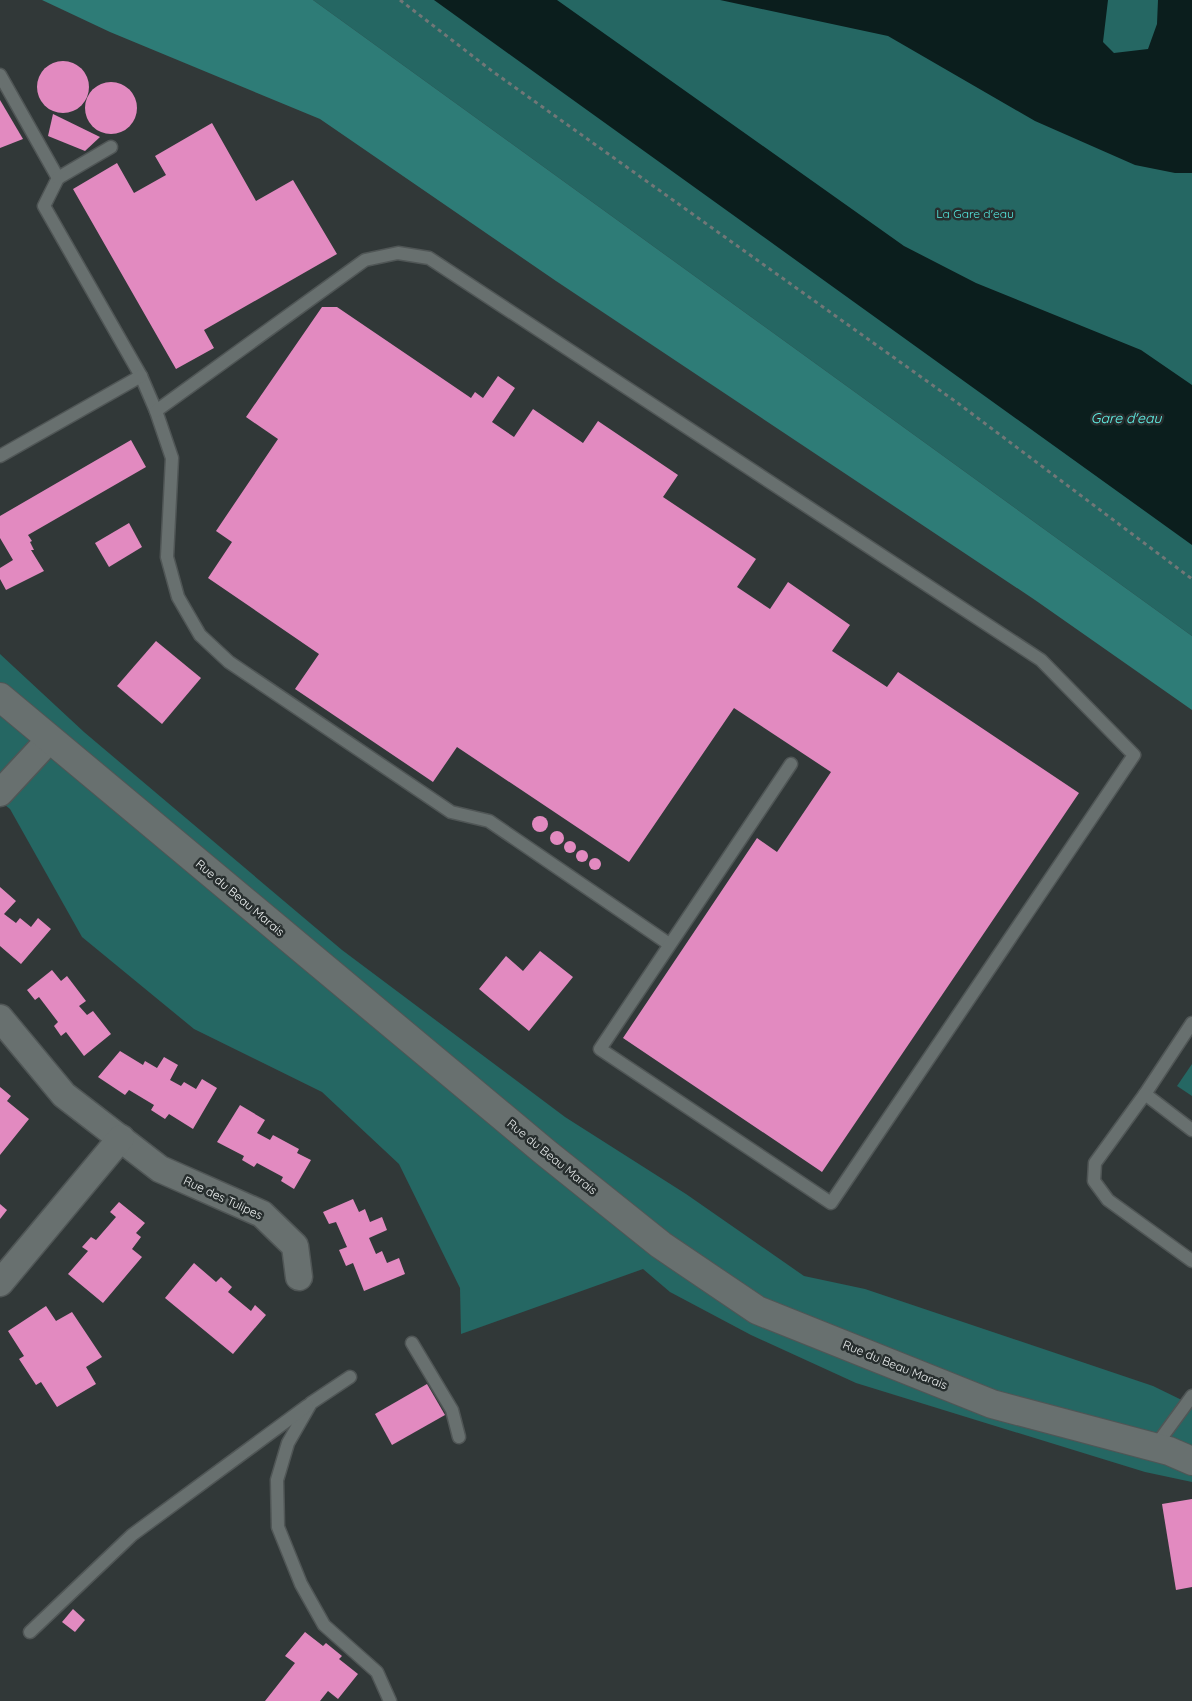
<svg xmlns="http://www.w3.org/2000/svg" width="1192" height="1701" font-family="Quicksand,sans-serif">
  <rect width="100%" height="100%" fill="#313838"/>
  <g fill="#256763">
    <polygon points="313,0 1192,0 1192,636"/>
    <polygon points="0,654 84,732 342,950 565,1117 686,1194 804,1276 865,1289 1153,1386 1192,1405 1192,1482 1145,1472 856,1383 751,1335 670,1292 643,1269 461,1334 460,1288 399,1164 322,1092 194,1029 82,937 10,809 0,801"/>
    <polygon points="1192,1064 1192,1096 1177,1086"/>
  </g>
  <polygon fill="#2e7c77" points="42,0 313,0 1192,636 1192,710 1035,600 556,281 320,119 110,32"/>
  <g fill="#0b1e1d">
    <polygon points="434,0 557,0 904,246 976,283 1141,350 1192,385 1192,545"/>
    <polygon points="720,0 1108,0 1103,42 1114,53 1148,49 1157,24 1158,0 1192,0 1192,173 1175,173 1135,165 1035,121 888,36"/>
  </g>
  <g fill="#e28ac0">
    <circle cx="63" cy="87" r="26"/>
    <circle cx="111" cy="108" r="26"/>
    <polygon points="0,100 23,139 0,148"/>
    <polygon points="53,114 100,137 85,151 48,136"/>
    <polygon points="212,123 256,201 293,180 337,254 204,330 214,348 176,369 73,189 117,163 134,193 166,175 155,156"/>
    <polygon points="322,307 337,307 471,398 475,392 483,398 498,376 515,388 492,422 514,437 533,409 583,443 598,421 678,475 663,497 756,559 737,587 770,609 788,582 850,625 832,651 887,687 898,672 1079,793 822,1172 623,1038 757,838 777,852 831,772 734,708 629,862 457,747 433,782 295,689 319,654 208,578 232,542 216,531 278,439 246,417"/>
    <polygon points="131,440 146,467 28,535 32,541 30,542 34,550 31,550 44,571 6,590 0,579 0,568 13,560 0,538 0,516"/>
    <polygon points="129,523 142,547 109,567 95,543"/>
    <polygon points="156,641 201,678 162,724 117,686"/>
    <circle cx="540" cy="824" r="8"/>
    <circle cx="557" cy="838" r="7"/>
    <circle cx="570" cy="847" r="6"/>
    <circle cx="582" cy="856" r="6"/>
    <circle cx="595" cy="864" r="6"/>
    <polygon points="0,887 16,901 4,914 16,923 20,918 31,927 38,918 51,929 21,964 0,946"/>
    <polygon points="540,951 573,977 529,1031 479,989 506,956 523,971"/>
    <polygon points="52,970 61,981 67,976 86,1001 79,1006 87,1015 93,1011 111,1034 84,1056 66,1032 61,1036 54,1026 58,1022 39,997 35,1000 27,990"/>
    <polygon points="120,1051 143,1065 145,1061 157,1068 164,1057 178,1065 170,1080 181,1086 184,1082 196,1089 202,1079 217,1088 193,1129 169,1114 165,1119 151,1110 154,1105 129,1090 125,1095 98,1077"/>
    <polygon points="0,1087 11,1096 7,1101 29,1119 0,1155"/>
    <polygon points="240,1105 265,1120 257,1133 270,1140 273,1135 299,1149 297,1153 311,1160 294,1189 281,1181 283,1177 257,1163 254,1167 242,1160 244,1156 217,1142"/>
    <polygon points="353,1199 359,1212 365,1209 370,1222 382,1217 387,1230 369,1238 376,1254 382,1251 387,1263 399,1258 405,1274 364,1291 353,1263 346,1266 339,1250 347,1247 336,1222 329,1224 323,1212"/>
    <polygon points="119,1202 145,1223 136,1233 141,1237 132,1249 142,1257 103,1303 68,1274 88,1251 82,1247 91,1237 96,1240 116,1217 110,1212"/>
    <polygon points="0,1204 7,1210 0,1219"/>
    <polygon points="194,1263 216,1282 221,1277 232,1287 228,1292 251,1311 255,1305 266,1315 233,1354 165,1298"/>
    <polygon points="46,1306 56,1321 72,1312 102,1357 86,1367 96,1384 57,1407 41,1382 36,1385 19,1359 24,1356 8,1331"/>
    <polygon points="427,1384 445,1415 392,1445 375,1414"/>
    <polygon points="1192,1499 1192,1587 1176,1590 1162,1504"/>
    <polygon points="73,1609 85,1620 75,1632 62,1622"/>
    <polygon points="305,1632 323,1646 326,1643 342,1656 339,1659 358,1674 338,1699 328,1691 320,1701 265,1701 295,1663 285,1656"/>
  </g>
  <g fill="none" stroke-linecap="round" stroke-linejoin="round">
    <defs>
      <g id="lane">
        <polyline points="0,75 58,178 44,206 141,376 156,411 172,458 167,557 178,597 200,635 229,662 451,812 489,821 669,944"/>
        <polyline points="58,178 111,147"/>
        <polyline points="156,411 365,260 398,253 429,258 1041,660 1134,755 831,1203 600,1049 791,764"/>
        <polyline points="0,456 141,376"/>
        <polyline points="1145,1094 1192,1023"/>
        <polyline points="1192,1130 1145,1094 1095,1163 1094,1181 1108,1200 1192,1261"/>
        <polyline points="412,1343 452,1410 459,1437"/>
        <polyline points="350,1377 311,1403 288,1443 277,1480 278,1527 301,1584 324,1625 377,1672 390,1701"/>
        <polyline points="1154,1448 1192,1396"/>
        <polyline points="30,1632 132,1535 307,1406"/>
      </g>
      <g id="street">
        <polyline points="0,793 50,739"/>
        <polyline points="0,1018 64,1095 160,1169 262,1214 295,1246 299,1277"/>
        <polyline points="0,1283 121,1138"/>
      </g>
      <polyline id="secondary" points="0,697 545,1152 661,1245 757,1310 992,1404 1169,1451 1192,1461"/>
    </defs>
    <use href="#lane" stroke="#505656" stroke-width="15"/>
    <use href="#street" stroke="#505656" stroke-width="29"/>
    <use href="#secondary" stroke="#505656" stroke-width="30"/>
    <polyline stroke="#717777" stroke-width="3" stroke-dasharray="4 4" stroke-linecap="butt" points="400,0 492,71 959,404 1192,579"/>
    <use href="#lane" stroke="#68706f" stroke-width="12"/>
    <use href="#street" stroke="#68706f" stroke-width="26"/>
    <use href="#secondary" stroke="#68706f" stroke-width="28"/>
  </g>
  <g text-anchor="middle" stroke-width="5" stroke-linejoin="round" paint-order="stroke">
    <g font-size="12" fill="#55e9e0" stroke="#272e2e">
      <text x="975" y="218">La Gare d'eau</text>
    </g>
    <g font-size="12" fill="#edf1f1" stroke="#272e2e">
      <text transform="translate(240 898) rotate(40)" y="4">Rue du Beau Marais</text>
      <text transform="translate(552 1157) rotate(39)" y="4">Rue du Beau Marais</text>
      <text transform="translate(223 1198) rotate(25)" y="4">Rue des Tulipes</text>
      <text transform="translate(895 1365) rotate(22)" y="4">Rue du Beau Marais</text>
    </g>
    <g font-size="14" font-style="italic" fill="#63f5eb" stroke="#272e2e">
      <text x="1126" y="423">Gare d'eau</text>
    </g>
  </g>
</svg>
